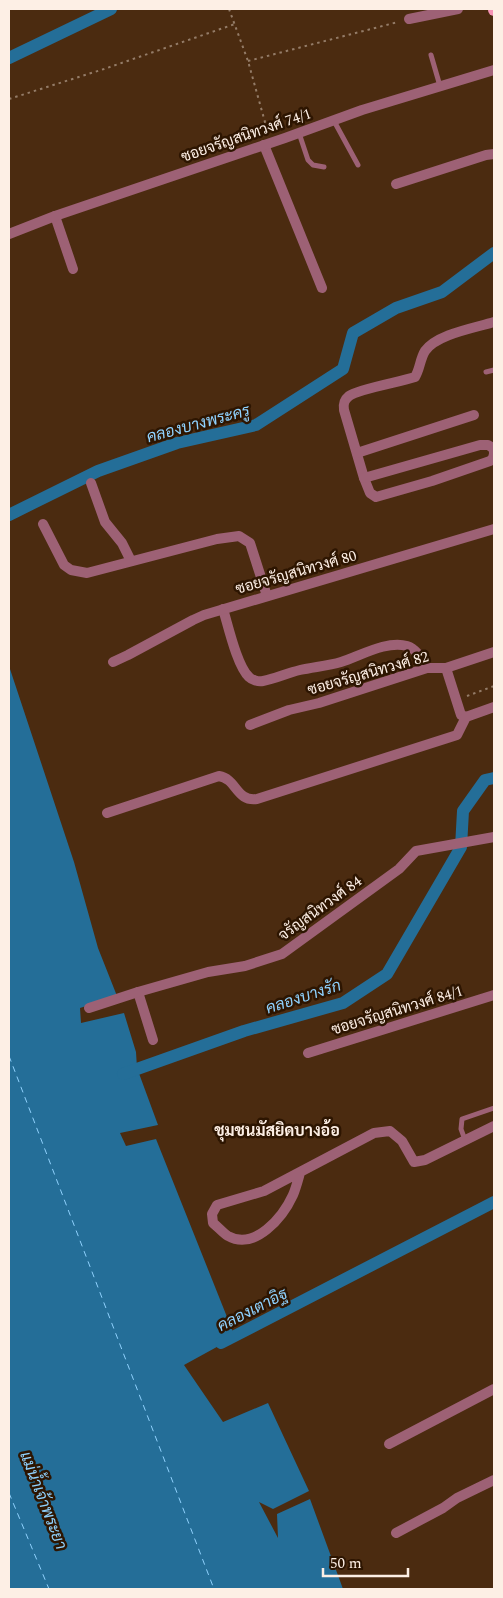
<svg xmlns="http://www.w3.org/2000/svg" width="503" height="1598" font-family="Spectral,Sarabun,serif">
  <rect width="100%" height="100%" fill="#4b2b10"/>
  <polygon fill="#246e98" points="9,666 74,862 98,948 117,996 80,1008 81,1023 124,1013 136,1052 137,1068 158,1125 120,1133 126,1146 156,1139 235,1337 184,1365 223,1422 268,1403 309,1491 273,1509 259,1502 278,1538 277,1514 310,1499 343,1589 9,1589"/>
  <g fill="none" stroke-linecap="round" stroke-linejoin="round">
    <g stroke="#246e98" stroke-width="12">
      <polyline points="9,58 111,9"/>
      <polyline points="9,515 98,471 177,443 256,425 343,369 353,333 396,308 442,292 494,253"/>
      <polyline points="123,1074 244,1031 343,1003 387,974 461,847 463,811 485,780 494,778"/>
      <polyline points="221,1343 494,1202"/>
    </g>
    <g stroke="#8fd1fd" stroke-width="1" stroke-dasharray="6 5" stroke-linecap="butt">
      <polyline points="9,1056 214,1589"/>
      <polyline points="9,1493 49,1589"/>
    </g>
    <g stroke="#947c68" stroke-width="2" stroke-dasharray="2.5 4" stroke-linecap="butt">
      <polyline points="229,9 248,61 268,133"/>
      <polyline points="248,61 398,22"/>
      <polyline points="9,99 104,69 235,24"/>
      <polyline points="467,696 494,686"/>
    </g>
    <g stroke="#9d6175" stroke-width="5">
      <polyline points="431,55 440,86"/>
      <polyline points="334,121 358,165"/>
      <polyline points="299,133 308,160 313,165 324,167"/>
      <polyline points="486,372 494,370"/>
      <polyline points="465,1140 461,1129 462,1119 494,1108"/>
    </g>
    <g stroke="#9d6175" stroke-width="10">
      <polyline points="409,19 458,9"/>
      <polyline points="264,145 322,288"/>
      <polyline points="396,184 486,155 494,154"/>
      <polyline points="55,216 73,269"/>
      <polyline points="9,234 55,216 285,138 362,110 494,70"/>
      <path d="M 494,322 C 475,328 437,334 425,351 C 420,359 420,369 415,377 C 400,382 358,389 349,396 C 344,400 343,404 344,410 L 364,478 L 370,493 L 376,497 L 432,481 L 490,461 L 493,458 L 494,454"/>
      <polyline points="357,453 474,415"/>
      <polyline points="364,478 480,445 488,445 493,448 494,452"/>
      <polyline points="91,483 105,522 122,543 131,561"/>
      <polyline points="43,524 64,565 71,570 87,573 217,539 239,536 250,543 267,596"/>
      <path d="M 223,609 C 228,625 237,666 249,677 C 252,680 258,682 263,681 C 275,679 287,673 300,670 C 313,667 328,666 341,662 C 360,656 387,640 407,646 C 417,649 422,660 427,668"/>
      <polyline points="113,662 128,655 193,620 204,615 494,529"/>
      <polyline points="446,668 461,715 466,717"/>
      <polyline points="250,725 289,710 319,703 427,668 446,668 494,652"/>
      <path d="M 107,813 L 219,776 C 237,779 236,802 257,799 L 457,735 L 466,717 L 494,707"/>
      <polyline points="138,992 153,1040"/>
      <polyline points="89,1008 138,992 208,972 245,966 282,954 399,869 416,851 494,837"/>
      <polyline points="308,1053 494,995"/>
      <path d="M 300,1173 C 298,1180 296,1188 293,1195 C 283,1217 255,1251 228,1236 C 223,1233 218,1227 213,1223 L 212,1214 L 217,1205 L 264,1191 L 374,1133 L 390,1131 L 402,1141 L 414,1162 L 425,1160 L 494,1126"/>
      <polyline points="389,1444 494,1389"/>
      <polyline points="396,1533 443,1508 457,1498 494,1480"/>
    </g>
    <polyline stroke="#f694b6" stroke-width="12" points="494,9 494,10"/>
  </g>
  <g text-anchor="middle" stroke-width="5" stroke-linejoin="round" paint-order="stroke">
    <g font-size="15" fill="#fdefe5" stroke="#2d1501">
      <text transform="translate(246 135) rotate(-19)" y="5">ซอยจรัญสนิทวงศ์ 74/1</text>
      <text transform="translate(296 572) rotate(-16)" y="5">ซอยจรัญสนิทวงศ์ 80</text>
      <text transform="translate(368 673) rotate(-16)" y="5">ซอยจรัญสนิทวงศ์ 82</text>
      <text transform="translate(320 908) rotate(-36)" y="5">จรัญสนิทวงศ์ 84</text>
      <text transform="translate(397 1010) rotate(-17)" y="5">ซอยจรัญสนิทวงศ์ 84/1</text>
    </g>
    <g font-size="16" font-style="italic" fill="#8fd1fd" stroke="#2d1501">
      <text transform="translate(198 423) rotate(-15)" y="6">คลองบางพระครู</text>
      <text transform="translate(303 996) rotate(-18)" y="6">คลองบางรัก</text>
      <text transform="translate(252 1309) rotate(-27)" y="6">คลองเตาอิฐ</text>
      <text transform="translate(44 1500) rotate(69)" y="6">แม่น้ำเจ้าพระยา</text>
    </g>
    <g font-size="16" font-weight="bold" fill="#fdefe5" stroke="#2d1501">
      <text x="277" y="1136">ชุมชนมัสยิดบางอ้อ</text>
    </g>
  </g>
  <rect width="503" height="1598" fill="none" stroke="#fdefe5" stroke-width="20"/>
  <path d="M323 1568v8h85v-8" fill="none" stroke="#fdefe5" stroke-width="2.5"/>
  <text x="330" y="1568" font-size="15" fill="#fdefe5" stroke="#2d1501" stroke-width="4" paint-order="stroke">50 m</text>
</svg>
